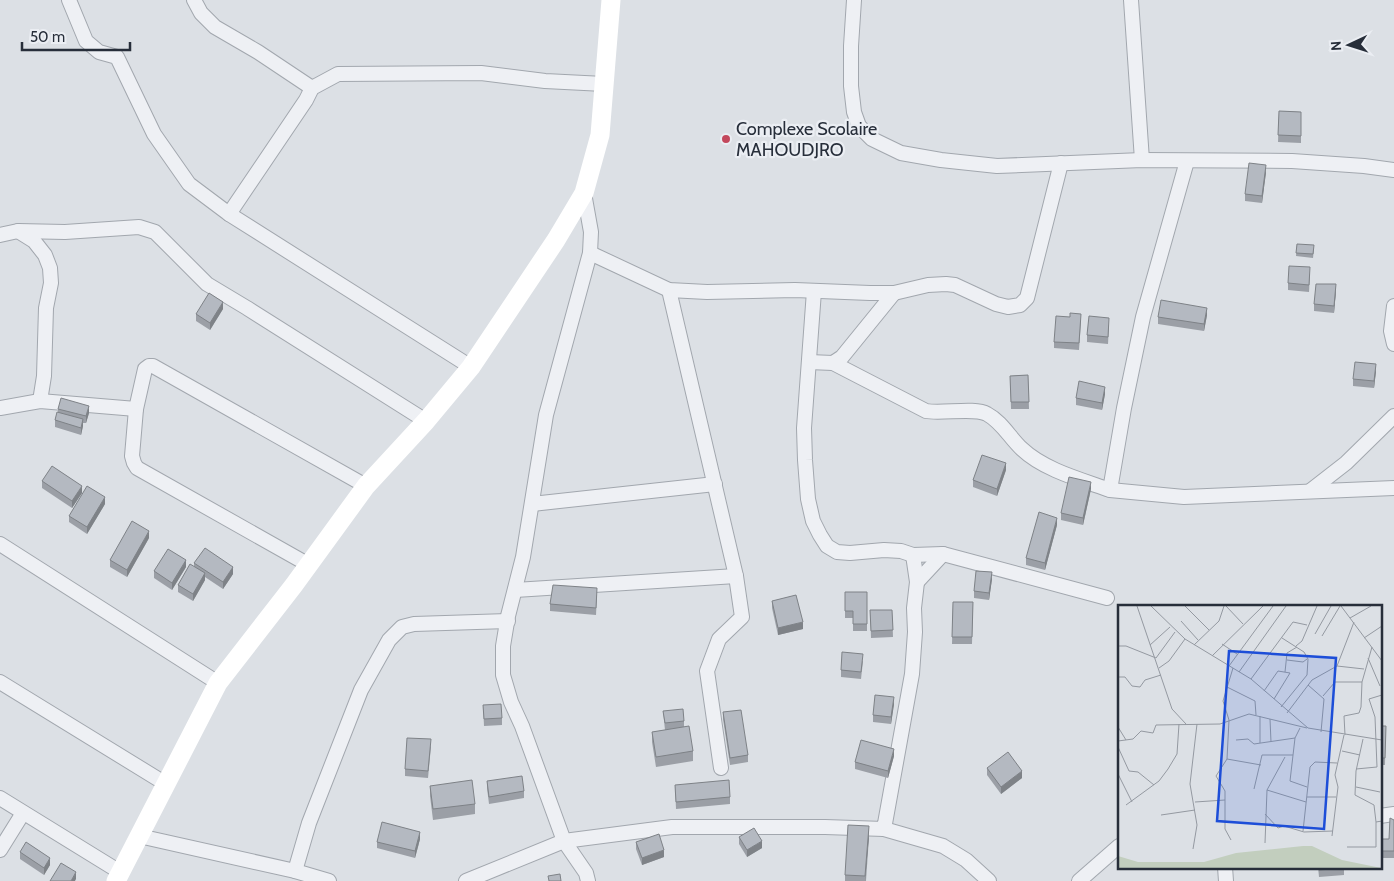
<svg xmlns="http://www.w3.org/2000/svg" width="1394" height="881" font-family="Cabin,sans-serif">
  <rect width="100%" height="100%" fill="#dce0e5"/>
  <g fill="none" stroke-linecap="round" stroke-linejoin="round">
    <defs>
      <g id="street">
        <polyline points="69,0 86,41 99,52 117,57 154,134 189,184 229,214 471,367"/>
        <polyline points="194,0 201,13 215,27 258,52 312,88"/>
        <polyline points="854,0 851,46 851,86 854,112 859,126 872,139 901,153 941,160 997,166 1142,160 1292,161 1364,166 1394,170"/>
        <polyline points="1131,0 1142,160"/>
        <polyline points="584,193 591,232 590,253 546,415 523,557 508,616 503,646 503,675 511,702 522,726 564,841 586,873 588,881"/>
        <polyline points="229,214 306,100 312,88 338,74 481,73 545,81 604,84"/>
        <polyline points="18,231 34,241 45,255 50,268 51,283 46,308 44,376 40,401"/>
        <polyline points="0,235 18,231 65,232 139,227 155,232 207,284 247,308 426,421"/>
        <polyline points="590,253 669,290 707,292 795,290 870,293 894,293 928,285 946,284 955,285 996,304 1008,307 1020,305 1027,298 1061,163"/>
        <polyline points="669,290 736,576 742,617 719,639 707,671 721,768"/>
        <polyline points="814,291 804,428 805,460 808,499 813,521 820,535 827,546 837,552 850,553 884,550 901,551 913,555 943,554 1107,598"/>
        <polyline points="1394,306 1391,331 1394,344"/>
        <polyline points="809,362 833,363 842,357 894,293"/>
        <path d="M 833,363 L 926,411 C 942,414 975,407 987,414 C 1002,422 1010,438 1022,449 C 1044,470 1082,480 1110,490 L 1124,408 L 1143,317 L 1187,161"/>
        <polyline points="0,408 40,401 136,409"/>
        <polyline points="1110,490 1184,497 1394,488"/>
        <polyline points="1310,491 1346,463 1394,416"/>
        <polyline points="532,504 715,484"/>
        <polyline points="0,544 218,683"/>
        <polyline points="309,565 137,468 134,463 132,456 136,409 145,369 149,366 153,366 366,486"/>
        <polyline points="917,582 943,554"/>
        <polyline points="515,590 736,576"/>
        <polyline points="0,682 166,784"/>
        <polyline points="0,798 120,872"/>
        <polyline points="1380,816 1394,814"/>
        <polyline points="884,829 943,846 966,860 989,881"/>
        <polyline points="139,836 295,871 329,881"/>
        <polyline points="0,850 23,813"/>
        <polyline points="1225,867 1226,881"/>
        <polyline points="295,871 309,823 361,690 389,640 402,627 414,624 508,621"/>
        <polyline points="466,881 564,841 672,827 825,827 884,829 912,674 915,632 914,608 917,582 913,555"/>
        <polyline points="1079,881 1119,846"/>
      </g>
    </defs>
    <use href="#street" stroke="#a2a7ae" stroke-width="16"/>
    <use href="#street" stroke="#eef0f4" stroke-width="14"/>
    <polyline stroke="#fff" stroke-width="19" points="116,881 218,683 294,585 366,486 426,421 471,367 556,240 584,193 600,135 611,0"/>
  </g>
  <g fill="#9b9fa6">
    <polygon points="1279,111 1301,112 1301,143 1278,142"/>
    <polygon points="1266,172 1262,203 1245,201 1245,194"/>
    <polygon points="1297,244 1314,249 1313,258 1296,256"/>
    <polygon points="1310,274 1309,292 1288,290 1288,283"/>
    <polygon points="1336,291 1334,313 1314,311 1314,304"/>
    <polygon points="223,309 210,330 196,321 196,314"/>
    <polygon points="1207,315 1204,331 1158,324 1158,317"/>
    <polygon points="1081,321 1079,350 1054,348 1054,342"/>
    <polygon points="1109,325 1108,344 1087,342 1087,335"/>
    <polygon points="1376,371 1374,388 1353,386 1353,379"/>
    <polygon points="1028,375 1029,409 1011,409 1010,376"/>
    <polygon points="1105,394 1102,410 1076,405 1076,398"/>
    <polygon points="58,409 89,413 86,423 83,423 83,426 81,435 55,427 55,420 58,412"/>
    <polygon points="1006,470 997,496 973,487 973,480"/>
    <polygon points="42,481 82,493 72,508 42,488"/>
    <polygon points="1091,489 1083,525 1061,520 1061,513"/>
    <polygon points="105,504 87,534 69,522 69,516"/>
    <polygon points="1057,525 1045,570 1026,565 1026,558"/>
    <polygon points="149,538 127,577 110,567 110,560"/>
    <polygon points="194,563 233,574 223,589 205,577 205,580 193,601 178,592 178,585 194,567"/>
    <polygon points="186,567 172,590 154,578 154,571"/>
    <polygon points="992,579 989,600 974,598 974,591"/>
    <polygon points="845,592 867,592 867,631 853,631 853,618 845,618"/>
    <polygon points="597,595 596,615 550,611 550,604"/>
    <polygon points="772,601 803,629 778,635 772,608"/>
    <polygon points="953,602 973,602 972,644 952,644"/>
    <polygon points="870,610 892,610 893,637 871,638"/>
    <polygon points="863,661 861,679 841,677 841,670"/>
    <polygon points="894,704 891,724 873,722 873,715"/>
    <polygon points="483,705 502,718 502,725 484,726"/>
    <polygon points="663,711 684,721 684,727 693,751 693,761 656,767 652,742 652,732 665,730"/>
    <polygon points="723,712 748,755 748,762 730,765 723,719"/>
    <polygon points="1380,726 1386,726 1385,765 1380,765"/>
    <polygon points="431,746 428,778 405,776 405,769"/>
    <polygon points="894,756 888,778 855,769 855,762"/>
    <polygon points="987,768 1022,778 1001,794 987,775"/>
    <polygon points="487,781 524,791 524,798 489,804 487,788"/>
    <polygon points="675,785 730,797 730,804 676,809"/>
    <polygon points="430,786 475,804 475,814 433,820 430,796"/>
    <polygon points="1394,820 1394,858 1380,858 1380,839 1389,839"/>
    <polygon points="739,837 762,848 747,857 739,844"/>
    <polygon points="869,837 866,881 845,881 845,875"/>
    <polygon points="420,839 415,858 377,848 377,842"/>
    <polygon points="636,842 664,857 642,865 636,849"/>
    <polygon points="20,852 50,865 44,875 20,859"/>
    <polygon points="1318,867 1344,867 1344,875 1319,877"/>
  </g>
  <g fill="#7e8287">
    <polygon points="1266,165 1266,172 1262,203 1262,196"/>
    <polygon points="1336,284 1336,291 1334,313 1334,306"/>
    <polygon points="223,302 223,309 210,330 210,323"/>
    <polygon points="1207,308 1207,315 1204,331 1204,324"/>
    <polygon points="1376,364 1376,371 1374,388 1374,381"/>
    <polygon points="1105,387 1105,394 1102,410 1102,403"/>
    <polygon points="89,406 89,413 86,423 86,416"/>
    <polygon points="83,419 83,426 81,435 81,428"/>
    <polygon points="1006,463 1006,470 997,496 997,489"/>
    <polygon points="1091,482 1091,489 1083,525 1083,518"/>
    <polygon points="82,486 82,493 72,508 72,501"/>
    <polygon points="105,497 105,504 87,534 87,527"/>
    <polygon points="1057,518 1057,525 1045,570 1045,563"/>
    <polygon points="149,531 149,538 127,577 127,570"/>
    <polygon points="186,560 186,567 172,590 172,583"/>
    <polygon points="233,567 233,574 223,589 223,582"/>
    <polygon points="992,572 992,579 989,600 989,593"/>
    <polygon points="205,573 205,580 193,601 193,594"/>
    <polygon points="803,622 803,629 778,635 778,628"/>
    <polygon points="894,697 894,704 891,724 891,717"/>
    <polygon points="894,749 894,756 888,778 888,771"/>
    <polygon points="1022,771 1022,778 1001,794 1001,787"/>
    <polygon points="869,826 869,837 865,881 865,876"/>
    <polygon points="420,832 420,839 415,858 415,851"/>
    <polygon points="762,841 762,848 747,857 747,850"/>
    <polygon points="664,850 664,857 642,865 642,858"/>
    <polygon points="50,858 50,865 44,875 44,868"/>
    <polygon points="76,872 76,879 75,881 71,881"/>
  </g>
  <g fill="#b4b9c1" stroke="#7e8287">
    <polygon points="1279,111 1301,112 1301,136 1278,135"/>
    <polygon points="1249,163 1266,165 1262,196 1245,194"/>
    <polygon points="1297,244 1314,245 1313,254 1296,253"/>
    <polygon points="1289,266 1310,267 1309,285 1288,283"/>
    <polygon points="1316,284 1336,284 1334,306 1314,304"/>
    <polygon points="209,293 223,302 210,323 196,314"/>
    <polygon points="1161,300 1207,308 1204,324 1158,317"/>
    <polygon points="1070,313 1081,314 1079,343 1054,342 1056,316 1070,317"/>
    <polygon points="1089,316 1109,318 1108,337 1087,335"/>
    <polygon points="1355,362 1376,364 1374,381 1353,379"/>
    <polygon points="1028,375 1029,402 1011,402 1010,376"/>
    <polygon points="1079,381 1105,387 1102,403 1076,398"/>
    <polygon points="61,398 89,406 86,416 58,409"/>
    <polygon points="57,412 83,419 81,428 55,420"/>
    <polygon points="982,455 1006,463 997,489 973,480"/>
    <polygon points="52,466 82,486 72,501 42,481"/>
    <polygon points="1069,477 1091,482 1083,518 1061,513"/>
    <polygon points="87,486 105,497 87,527 69,516"/>
    <polygon points="1039,512 1057,518 1045,563 1026,558"/>
    <polygon points="132,521 149,531 127,570 110,560"/>
    <polygon points="205,548 233,567 223,582 194,563"/>
    <polygon points="168,549 186,560 172,583 154,571"/>
    <polygon points="190,564 205,573 193,594 178,585"/>
    <polygon points="976,571 992,572 989,593 974,591"/>
    <polygon points="553,585 597,588 596,608 550,604"/>
    <polygon points="845,592 867,592 867,624 853,624 853,611 845,611"/>
    <polygon points="796,595 803,622 778,628 772,601"/>
    <polygon points="953,602 973,602 972,637 952,637"/>
    <polygon points="870,610 892,610 893,630 871,631"/>
    <polygon points="842,652 863,654 861,672 841,670"/>
    <polygon points="875,695 894,697 891,717 873,715"/>
    <polygon points="501,704 502,718 484,719 483,705"/>
    <polygon points="683,709 684,721 665,723 663,711"/>
    <polygon points="741,710 748,755 730,758 723,712"/>
    <polygon points="689,726 693,751 656,757 652,732"/>
    <polygon points="1380,726 1386,726 1385,758 1380,758"/>
    <polygon points="407,738 431,739 428,771 405,769"/>
    <polygon points="861,740 894,749 888,771 855,762"/>
    <polygon points="1008,752 1022,771 1001,787 987,768"/>
    <polygon points="522,776 524,791 489,797 487,781"/>
    <polygon points="472,780 475,804 433,809 430,786"/>
    <polygon points="729,780 730,797 676,802 675,785"/>
    <polygon points="1390,818 1394,820 1394,851 1380,851 1380,839 1389,839"/>
    <polygon points="382,822 420,832 415,851 377,842"/>
    <polygon points="848,825 869,826 865,876 845,875"/>
    <polygon points="754,828 762,841 747,850 739,837"/>
    <polygon points="659,834 664,850 642,858 636,842"/>
    <polygon points="26,842 50,858 44,868 20,852"/>
    <polygon points="61,863 76,872 71,881 50,881"/>
    <polygon points="1319,867 1344,867 1344,868 1319,870"/>
    <polygon points="560,874 561,881 549,881 548,876"/>
  </g>
  <circle fill="#c3485c" stroke="#ebeef3" stroke-width="2" cx="726" cy="139" r="5"/>
  <g text-anchor="middle" stroke-width="4.5" stroke-linejoin="round" paint-order="stroke">
    <g font-size="18" fill="#272e3a" stroke="#ebeef3" text-anchor="start">
      <text x="736" y="135">Complexe Scolaire<tspan x="736" dy="21">MAHOUDJRO</tspan></text>
    </g>
  </g>
  <g transform="translate(1118 605)">
    <rect width="264" height="264" fill="#dce0e5"/>
    <path d="M 185,241 L 194,241 L 224,255 L 263,263 L 0,263 L 0,251 L 20,257 L 86,257 L 118,248 Z" fill="#c2cebe"/>
    <path fill="none" stroke="#9499a1" stroke-width="1" d="M 19,1 L 54,104 L 68,119M 33,1 L 67,34 L 133,74 L 190,123 L 264,135M 67,1 L 91,25M 108,1 L 125,19M 223,1 L 264,56M 232,13 L 253,1M 63,16 L 80,35M 197,29 L 213,1M 204,31 L 222,1M 246,33 L 264,21M 104,39 L 119,49M 32,40 L 52,22M 76,40 L 101,16 L 106,1M 0,41 L 8,41 L 38,53 L 57,27M 178,41 L 184,36 L 199,1M 94,51 L 145,1M 250,53 L 262,81M 169,55 L 185,57 L 189,54M 111,61 L 155,1M 219,61 L 246,64M 41,63 L 51,56 L 67,34M 115,63 L 105,96 L 111,115 L 109,154 L 143,160M 121,67 L 168,1M 167,67 L 169,48 L 179,42M 0,72 L 7,72 L 14,81 L 22,82 L 27,75 L 43,70M 133,74 L 175,17 L 189,20M 190,80 L 206,94 L 203,127M 109,82 L 137,96 L 138,110M 146,86 L 160,66 L 172,68 L 156,94M 205,91 L 217,77 L 244,77M 163,102 L 189,70 L 190,54 L 186,47 L 164,33M 169,108 L 194,75 L 219,61 L 236,17M 152,114 L 153,137M 0,122 L 8,135M 182,123 L 177,133 L 172,176 L 189,182M 227,130 L 226,111 L 241,108 L 243,102 L 244,77 L 254,42M 245,134 L 238,166 L 237,190 L 256,200 L 258,217M 118,135 L 130,134 L 136,139 L 177,133M 0,136 L 15,134 L 23,126 L 35,128 L 38,120 L 102,119 L 131,109 L 189,123M 142,138 L 142,111M 0,142 L 11,166 L 20,167 L 36,180M 224,146 L 242,150M 167,152 L 149,185 L 188,197M 238,164 L 259,162 L 257,112 L 251,94 L 264,90M 0,169 L 14,197M 238,182 L 262,187M 136,184 L 144,150 L 175,150M 189,192 L 218,192M 107,195 L 107,224 L 113,235M 77,197 L 107,195 L 107,186 L 98,171 L 109,154M 8,200 L 41,176 L 50,164 L 59,149 L 61,119M 147,209 L 160,223 L 166,221 L 186,227 L 215,226M 43,210 L 77,205M 185,226 L 192,162 L 197,157 L 219,158M 214,231 L 220,182 L 217,170 L 226,130M 147,238 L 149,185M 229,242 L 258,242 L 258,217 L 264,216M 75,244 L 79,220 L 72,179 L 79,119"/>
    <path fill="#1d4ed8" fill-opacity="0.15" stroke="#1d4ed8" stroke-width="2.5" d="M 111,46 L 218,53 L 206,224 L 99,216 Z"/>
    <rect width="264" height="264" fill="none" stroke="#272e3a" stroke-width="2.5"/>
  </g>
  <g transform="translate(1349 45) rotate(266)" stroke="#ebeef3" stroke-width="4" paint-order="stroke">
  <path d="M0-4L9 19L0 12L-9 19Z" fill="#272e3a"/>
  <text y="-8" font-size="14" font-weight="bold" text-anchor="middle" fill="#272e3a">N</text>
  </g>
  <path d="M22 42v8h108v-8" fill="none" stroke="#272e3a" stroke-width="2.5"/>
  <text x="30" y="42" font-size="15" fill="#272e3a" stroke="#ebeef3" stroke-width="4" paint-order="stroke">50 m</text>
</svg>
